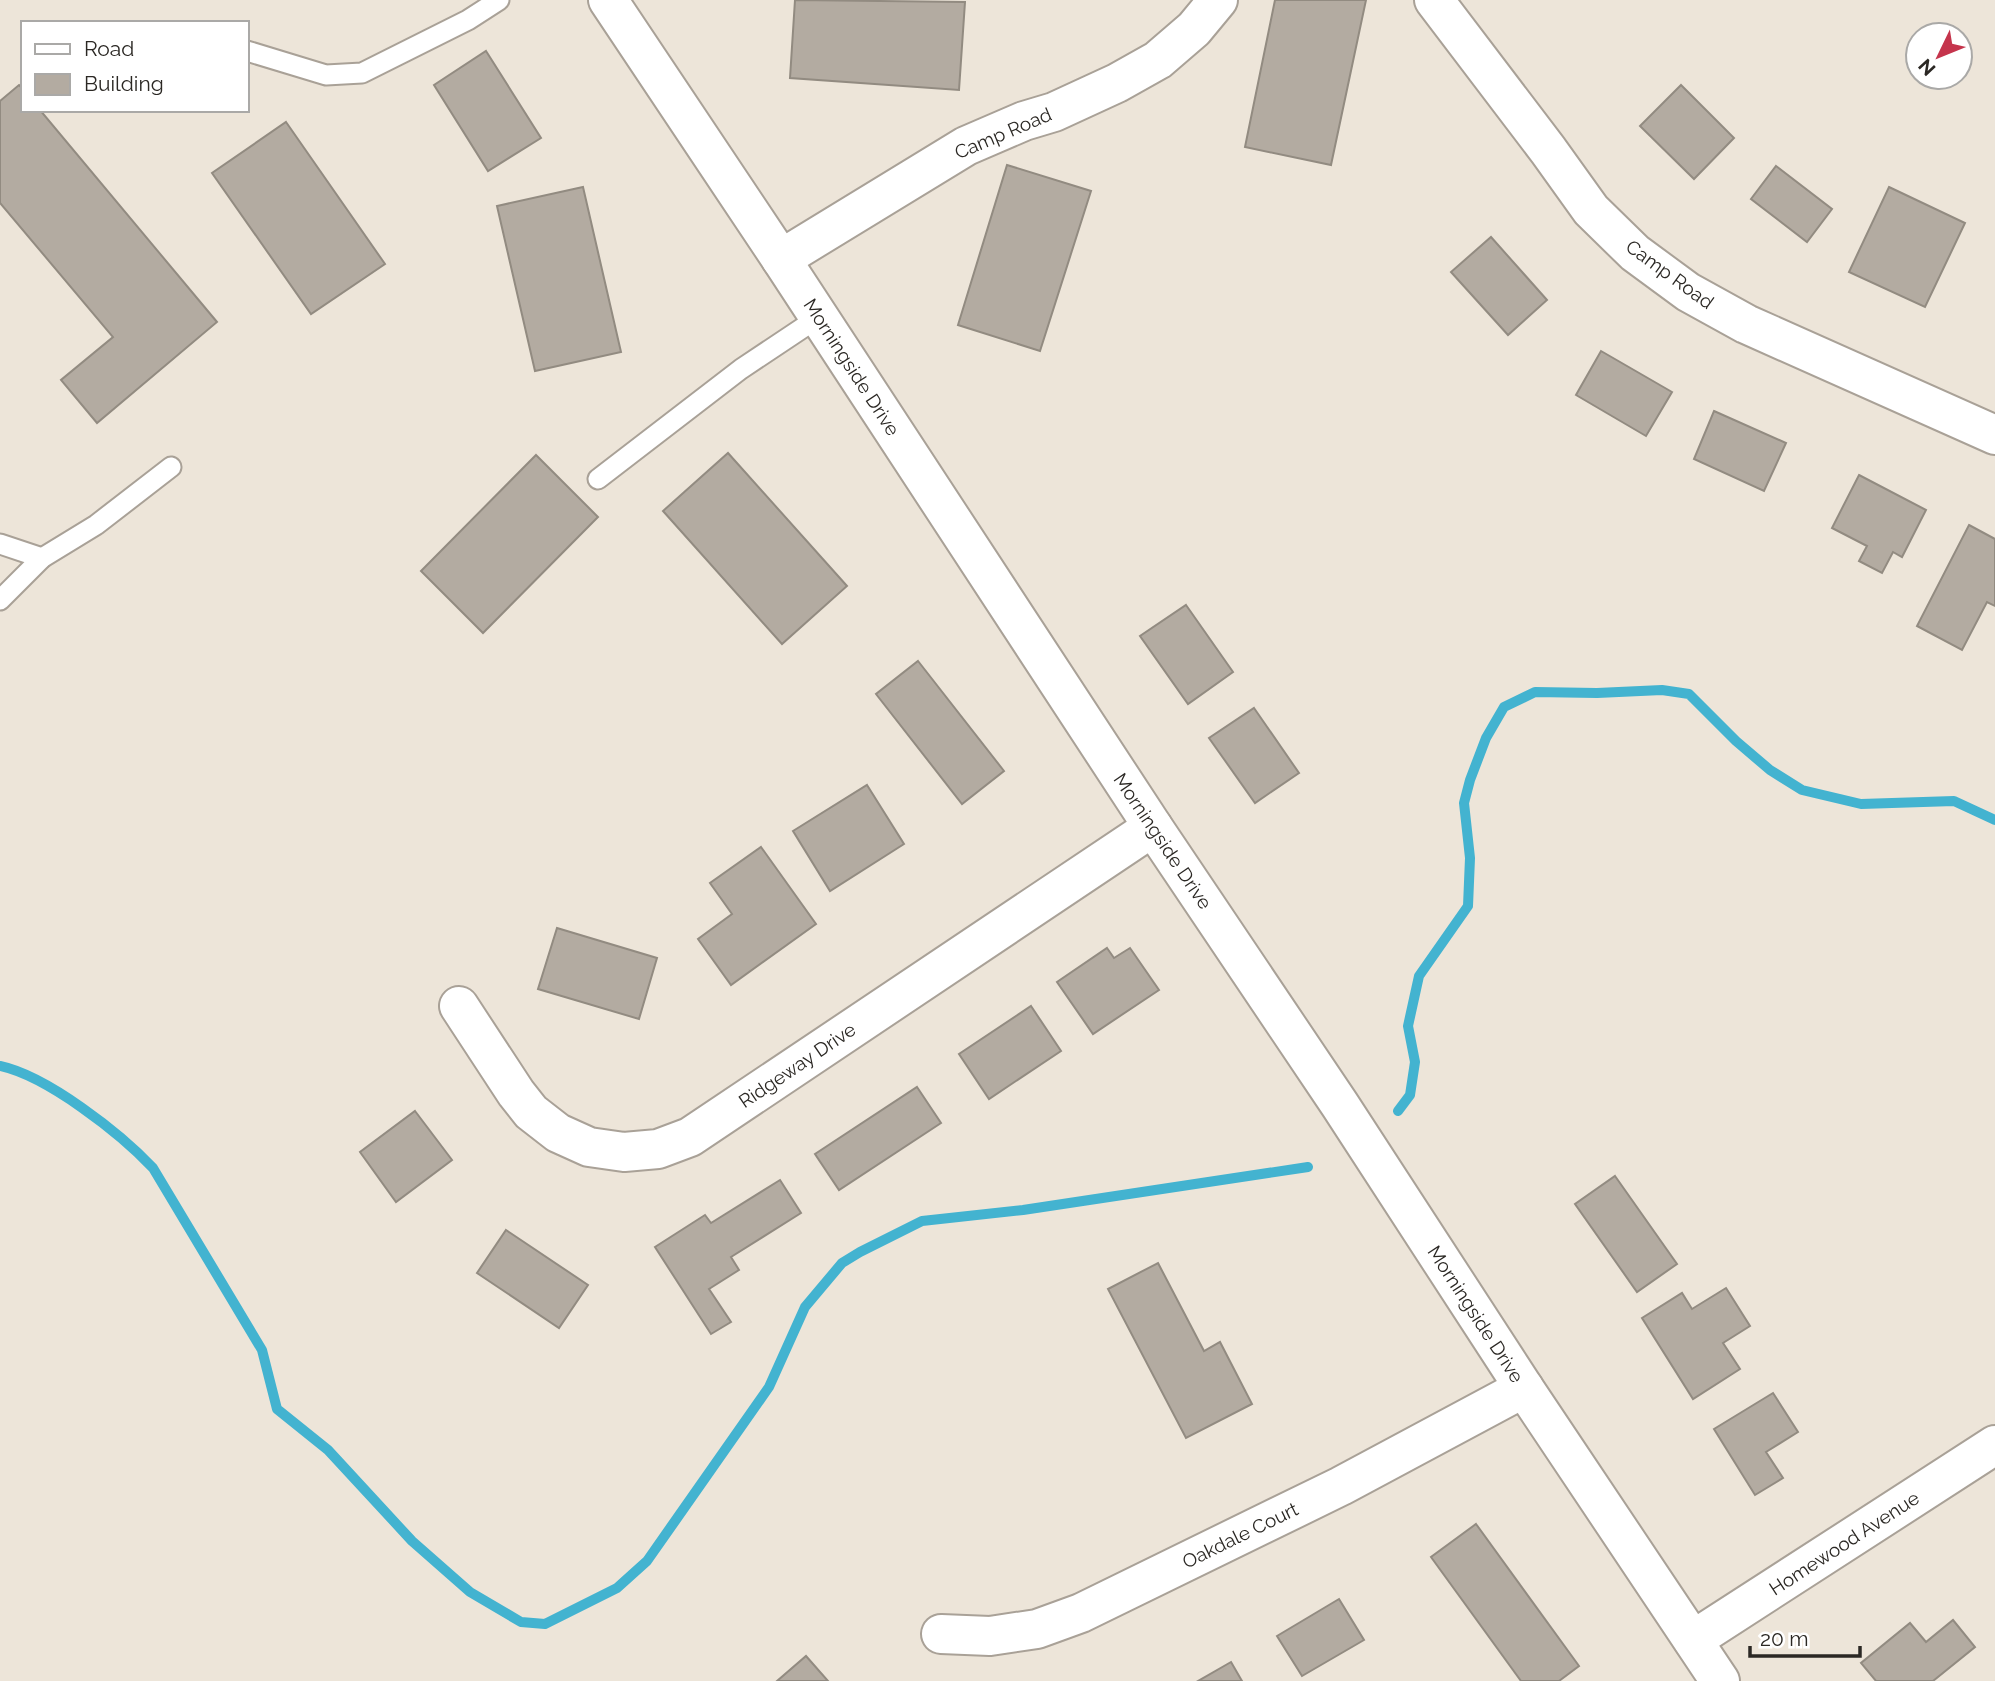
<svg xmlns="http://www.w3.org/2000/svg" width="1995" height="1681" font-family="Raleway,sans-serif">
  <rect width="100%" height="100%" fill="#ede5d9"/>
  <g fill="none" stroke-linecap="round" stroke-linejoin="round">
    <g stroke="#43b3d0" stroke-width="10">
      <path d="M 0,1066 C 47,1076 120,1133 153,1168 L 262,1350 L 277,1409 L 328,1450 L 412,1541 L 470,1592 L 521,1622 L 545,1624 L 617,1588 L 647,1561 L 769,1387 L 805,1307 L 842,1263 L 860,1252 L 922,1221 L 1023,1210 L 1308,1167"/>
      <polyline points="1398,1111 1410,1095 1415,1062 1408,1026 1419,976 1468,906 1470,858 1464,803 1470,780 1486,738 1504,707 1535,692 1597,693 1662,690 1689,694 1736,741 1770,770 1802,790 1861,804 1954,801 1995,820"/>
    </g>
  </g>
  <g fill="#b3aba1" stroke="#928b81" stroke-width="2">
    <polygon points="795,0 965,2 959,90 790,78"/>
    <polygon points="1275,0 1366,0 1331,165 1245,147"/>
    <polygon points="486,51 541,138 488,171 434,85"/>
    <polygon points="19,85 23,89 23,110 40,110 217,322 97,423 61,380 113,337 0,203 0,101"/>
    <polygon points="1681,85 1734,138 1694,179 1640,126"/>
    <polygon points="286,122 385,264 311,314 212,173"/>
    <polygon points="1007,165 1091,191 1040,351 958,325"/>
    <polygon points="1776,166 1832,209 1807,242 1751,199"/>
    <polygon points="583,187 621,352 535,371 497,206"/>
    <polygon points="1889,187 1965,223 1925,307 1849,272"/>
    <polygon points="1491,237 1547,300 1508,335 1451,272"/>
    <polygon points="1601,351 1672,392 1646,436 1576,395"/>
    <polygon points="1714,411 1786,443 1764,491 1694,459"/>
    <polygon points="728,453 847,586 782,644 663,511"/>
    <polygon points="536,455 598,517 483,633 421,571"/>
    <polygon points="1859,475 1926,510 1902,557 1893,552 1882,573 1859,561 1867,546 1832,528"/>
    <polygon points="1969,525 1995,539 1995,606 1987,602 1962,650 1917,626"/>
    <polygon points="1186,605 1233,672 1188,704 1140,636"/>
    <polygon points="918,661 1004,771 962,804 876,694"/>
    <polygon points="1254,708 1299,773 1255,803 1209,738"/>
    <polygon points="867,785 904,844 830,891 793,831"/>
    <polygon points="761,847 816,924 731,985 698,939 732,914 710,883"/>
    <polygon points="557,928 657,958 639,1019 538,989"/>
    <polygon points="1107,948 1114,958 1130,948 1159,990 1093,1034 1057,982"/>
    <polygon points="1031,1006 1061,1051 989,1099 959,1054"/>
    <polygon points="917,1087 941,1123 839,1190 815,1154"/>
    <polygon points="415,1111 452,1160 396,1202 360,1152"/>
    <polygon points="1615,1176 1677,1264 1637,1292 1575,1204"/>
    <polygon points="780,1180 801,1213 731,1257 739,1270 709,1289 731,1322 711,1334 655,1247 705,1215 711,1223"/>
    <polygon points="506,1230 588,1285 559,1328 477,1273"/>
    <polygon points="1158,1263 1204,1351 1220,1342 1252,1404 1186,1438 1108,1289"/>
    <polygon points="1726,1288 1750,1326 1723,1343 1740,1369 1693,1399 1642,1318 1682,1293 1692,1309"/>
    <polygon points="1773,1393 1798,1432 1766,1452 1783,1478 1755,1495 1714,1429"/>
    <polygon points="1476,1524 1579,1666 1559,1681 1521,1681 1431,1557"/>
    <polygon points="1339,1599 1364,1640 1302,1676 1277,1636"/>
    <polygon points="1953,1620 1975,1647 1933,1681 1876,1681 1861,1663 1910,1623 1926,1642"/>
    <polygon points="806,1656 828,1681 777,1681"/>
    <polygon points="1231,1662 1242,1681 1198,1681"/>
  </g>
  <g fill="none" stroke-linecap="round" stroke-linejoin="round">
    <defs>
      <g id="service">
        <polyline points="247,51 326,75 362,73 468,20 499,0"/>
        <polyline points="598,479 741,369 819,317"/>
        <polyline points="0,544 42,558"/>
        <polyline points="0,600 42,558 96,525 171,467"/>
      </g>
      <g id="minor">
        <polyline points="608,0 781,259 1153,827 1340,1105 1524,1388 1720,1681"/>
        <polyline points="1434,0 1548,150 1591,210 1635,253 1688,292 1746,324 1995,435"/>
        <polyline points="781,259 966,146 1024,121 1054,112 1117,83 1158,60 1194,29 1218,0"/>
        <polyline points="459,1006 516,1093 531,1112 558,1133 589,1147 624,1152 658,1149 690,1137 1153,827"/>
        <polyline points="941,1634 990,1636 1037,1629 1081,1613 1341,1486 1524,1388"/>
        <polyline points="1693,1640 1995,1445"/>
      </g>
    </defs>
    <use href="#service" stroke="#a9a197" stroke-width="23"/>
    <use href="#minor" stroke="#a9a197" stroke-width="42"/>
    <use href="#service" stroke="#fff" stroke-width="19"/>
    <use href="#minor" stroke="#fff" stroke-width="38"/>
  </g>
  <g text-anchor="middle" stroke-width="7" stroke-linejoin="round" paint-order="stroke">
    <g font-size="19" fill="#2b2824" stroke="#fff">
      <text transform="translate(1003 133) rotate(-23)" y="7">Camp Road</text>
      <text transform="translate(1670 274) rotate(36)" y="7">Camp Road</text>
      <text transform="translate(852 367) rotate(57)" y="7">Morningside Drive</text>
      <text transform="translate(1163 841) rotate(56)" y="7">Morningside Drive</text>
      <text transform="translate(797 1065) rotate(-34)" y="7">Ridgeway Drive</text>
      <text transform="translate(1476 1314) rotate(57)" y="7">Morningside Drive</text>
      <text transform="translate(1240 1535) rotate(-26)" y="7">Oakdale Court</text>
      <text transform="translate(1844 1543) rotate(-33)" y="7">Homewood Avenue</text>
    </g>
  </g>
  <rect x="21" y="21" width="228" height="91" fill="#ffffff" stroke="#aaa9a7" stroke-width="2"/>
  <rect x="35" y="44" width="35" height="10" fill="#ffffff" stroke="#aaa9a7" stroke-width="2"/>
  <text x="84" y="56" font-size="21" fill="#2b2824">Road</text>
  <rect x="35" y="74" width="35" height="21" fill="#b3aba1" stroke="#aaa9a7" stroke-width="2"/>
  <text x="84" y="91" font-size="21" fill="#2b2824">Building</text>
  <g transform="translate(1939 56) rotate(227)"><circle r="33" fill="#ffffff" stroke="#aaa9a7" stroke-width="2"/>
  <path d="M0-5L12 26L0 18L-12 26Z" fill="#c5344c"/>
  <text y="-10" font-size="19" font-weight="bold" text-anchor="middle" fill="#2b2824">N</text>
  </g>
  <path d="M1750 1646v10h110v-10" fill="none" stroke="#2b2824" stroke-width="3.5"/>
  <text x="1760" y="1646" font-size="21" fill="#2b2824" stroke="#ffffff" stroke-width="5" paint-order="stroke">20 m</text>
</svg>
